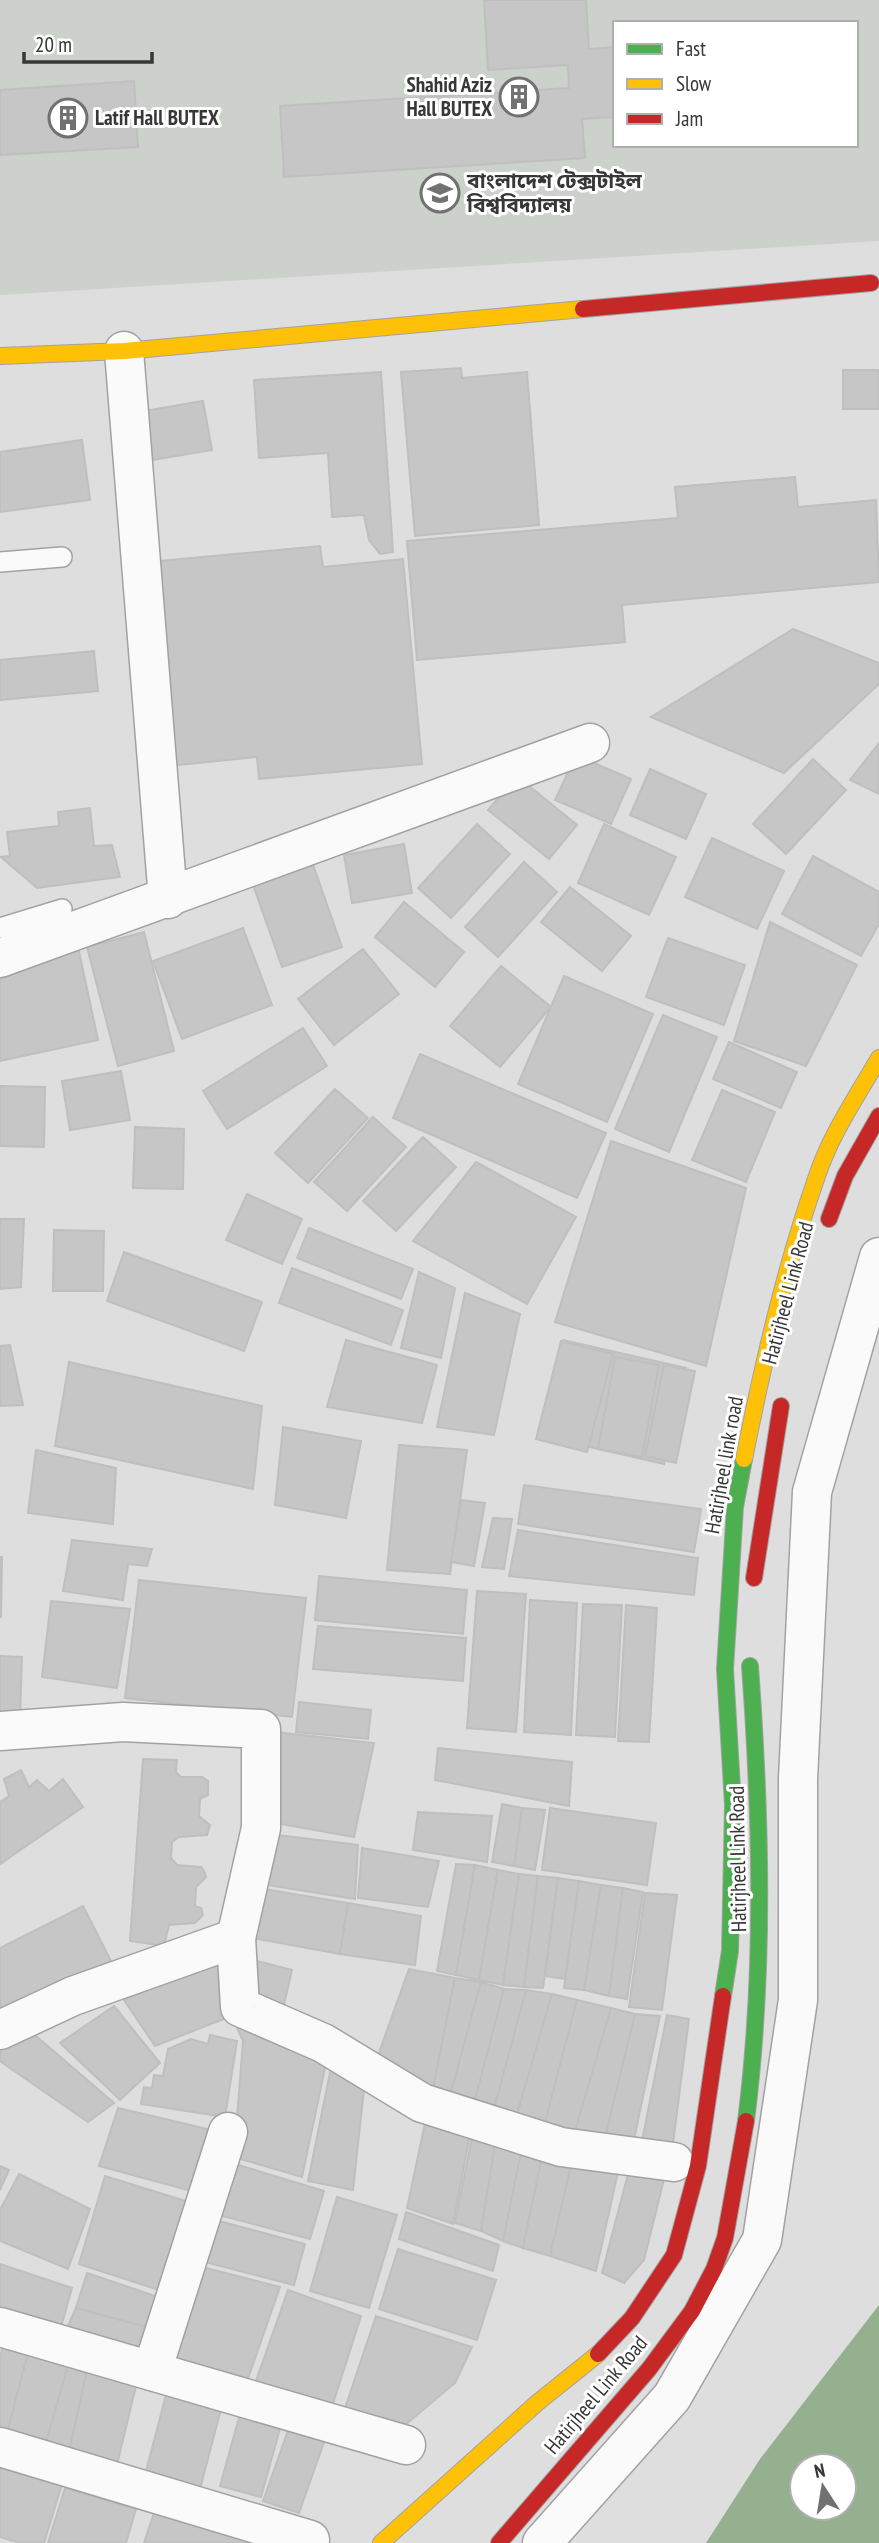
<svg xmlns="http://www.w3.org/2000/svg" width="879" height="2543" font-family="'PT Sans Narrow','Noto Sans Bengali',sans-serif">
  <rect width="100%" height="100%" fill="#dddedd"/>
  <path fill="#ccd1cb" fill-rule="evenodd" d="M 0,0 L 879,0 L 879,241 L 0,295 ZM 615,23 L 856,23 L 856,145 L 615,145 Z"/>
  <path fill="#94b08f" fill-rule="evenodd" d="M 879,2305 L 879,2543 L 706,2543 L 760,2459 ZM 802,2466 L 844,2466 L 844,2508 L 802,2508 Z"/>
  <g fill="#c6c6c6" stroke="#bfbfbf" stroke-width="2">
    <polygon points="484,0 586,0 589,49 615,47 615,117 582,119 585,158 284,177 280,106 569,88 568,65 488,70"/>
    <polygon points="134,81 138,147 0,155 0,90"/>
    <polygon points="461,368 462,378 527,372 539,525 415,536 401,372"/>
    <rect x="843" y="370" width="36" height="39"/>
    <polygon points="381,372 393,552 380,554 369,540 364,515 332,517 328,453 259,458 254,380"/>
    <polygon points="203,401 212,450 152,460 144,411"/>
    <polygon points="82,440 90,500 0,512 0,452"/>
    <polygon points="795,477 798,507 876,500 879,582 622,605 625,642 417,660 407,541 678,518 675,487"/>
    <polygon points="320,546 323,567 403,559 422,764 259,779 257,757 169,766 150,562"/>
    <polygon points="793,629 879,663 879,684 784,773 651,717"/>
    <polygon points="94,651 98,691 0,700 0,660"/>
    <polygon points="879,743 879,794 850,780"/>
    <polygon points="576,755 631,779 611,824 555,800"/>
    <polygon points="813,759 846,790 786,854 753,824"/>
    <polygon points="650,769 706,794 686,839 630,815"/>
    <polygon points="517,776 577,825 549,859 488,810"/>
    <polygon points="90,808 94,846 112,845 120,877 37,888 1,857 10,856 7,832 59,826 58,812"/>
    <polygon points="477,824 510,854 451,918 418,888"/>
    <polygon points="604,824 676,857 649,915 578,883"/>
    <polygon points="712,838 784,871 757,929 685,897"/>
    <polygon points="404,844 412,893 352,903 344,855"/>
    <polygon points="813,856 879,892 879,924 861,956 782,914"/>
    <polygon points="311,859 342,947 282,967 251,879"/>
    <polygon points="524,862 557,892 498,957 465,927"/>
    <polygon points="570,887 631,936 602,971 541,922"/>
    <polygon points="404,902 464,952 435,987 375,937"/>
    <polygon points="770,922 857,965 806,1066 734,1041"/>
    <polygon points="243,928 272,1005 182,1039 153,961"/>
    <polygon points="144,932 174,1051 118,1066 87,947"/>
    <polygon points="668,938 745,965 724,1025 646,997"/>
    <polygon points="78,947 98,1040 0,1061 0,964"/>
    <polygon points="363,949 399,994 334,1045 298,999"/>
    <polygon points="501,966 551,1007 500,1067 450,1026"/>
    <polygon points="564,976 653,1014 607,1122 518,1084"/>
    <polygon points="663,1015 717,1037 669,1152 615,1129"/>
    <polygon points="303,1028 327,1066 227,1129 203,1091"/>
    <polygon points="729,1042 797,1072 781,1108 713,1079"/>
    <polygon points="420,1054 606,1133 577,1198 393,1118"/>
    <polygon points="121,1071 130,1120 70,1130 62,1081"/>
    <polygon points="0,1086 45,1087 44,1147 0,1146"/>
    <polygon points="335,1089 368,1118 308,1183 275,1153"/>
    <polygon points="722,1090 775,1112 746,1182 692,1160"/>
    <polygon points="373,1117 406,1147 347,1211 314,1182"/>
    <polygon points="135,1127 184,1129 183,1189 133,1188"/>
    <polygon points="423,1137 456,1167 396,1231 363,1201"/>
    <polygon points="611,1141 746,1188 706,1366 555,1322"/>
    <polygon points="476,1162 576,1217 527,1304 413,1241"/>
    <polygon points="247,1194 302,1219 282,1264 226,1240"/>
    <polygon points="0,1219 24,1219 21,1287 0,1289"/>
    <polygon points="309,1228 413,1269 401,1299 297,1258"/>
    <polygon points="54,1230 104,1231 103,1291 53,1291"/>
    <polygon points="124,1252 262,1302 244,1351 107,1301"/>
    <polygon points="292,1268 403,1310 391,1345 279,1303"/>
    <polygon points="419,1272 455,1288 441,1358 401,1348"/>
    <polygon points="465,1293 520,1314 494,1435 437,1427"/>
    <polygon points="346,1340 437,1365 422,1423 327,1407"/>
    <polygon points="563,1340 686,1368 664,1464 541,1436"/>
    <polygon points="561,1341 613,1354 587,1452 536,1439"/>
    <polygon points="10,1345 23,1405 0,1406 0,1346"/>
    <polygon points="615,1357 659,1365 642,1457 598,1449"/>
    <polygon points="69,1362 262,1406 253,1489 55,1446"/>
    <polygon points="664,1365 695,1371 676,1463 645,1456"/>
    <polygon points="283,1427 361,1441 346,1518 275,1505"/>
    <polygon points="399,1445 467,1450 450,1574 387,1570"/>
    <polygon points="36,1450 116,1468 113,1524 28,1513"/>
    <polygon points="524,1485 701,1509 694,1552 518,1524"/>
    <polygon points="461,1500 485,1503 474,1566 451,1562"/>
    <polygon points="493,1518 512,1519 504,1569 482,1567"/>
    <polygon points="518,1530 698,1558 694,1595 509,1576"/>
    <polygon points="72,1540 152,1549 147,1566 128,1564 123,1600 63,1591"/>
    <polygon points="0,1557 2,1557 1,1617 0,1617"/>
    <polygon points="319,1576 467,1590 463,1634 315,1620"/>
    <polygon points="139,1580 306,1598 292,1717 125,1698"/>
    <polygon points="477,1591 526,1594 516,1732 467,1728"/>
    <polygon points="530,1600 577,1603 571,1735 524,1732"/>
    <polygon points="51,1601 130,1609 117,1688 42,1677"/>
    <polygon points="583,1604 622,1605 615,1737 576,1735"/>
    <polygon points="626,1605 657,1608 649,1742 618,1741"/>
    <polygon points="318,1626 466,1638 463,1681 313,1669"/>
    <polygon points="0,1656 22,1657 20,1718 0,1717"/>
    <polygon points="299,1702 371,1710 368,1739 296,1732"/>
    <polygon points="276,1732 374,1743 354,1837 275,1823"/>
    <polygon points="438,1748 572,1762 569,1806 435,1780"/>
    <polygon points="143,1759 177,1760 176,1772 181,1777 202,1777 208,1781 208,1795 200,1799 199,1816 210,1825 207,1835 179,1837 172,1842 171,1858 177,1865 201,1867 204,1871 206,1877 196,1887 195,1906 201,1908 203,1915 195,1923 169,1925 164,1946 130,1941"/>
    <polygon points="21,1770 29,1787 37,1780 49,1791 63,1779 83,1807 0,1864 0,1802 9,1796 4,1779"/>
    <polygon points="502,1804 522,1808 514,1866 492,1862"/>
    <polygon points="522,1808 545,1810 535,1870 514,1866"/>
    <polygon points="550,1808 656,1823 647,1885 542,1870"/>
    <polygon points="418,1812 492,1816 487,1862 413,1850"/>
    <polygon points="269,1834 358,1845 355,1899 261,1884"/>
    <polygon points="362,1848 439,1861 428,1907 358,1898"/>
    <polygon points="456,1864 475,1865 456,1975 437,1971"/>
    <polygon points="475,1865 498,1870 479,1980 456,1975"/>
    <polygon points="498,1870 519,1874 503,1985 479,1980"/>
    <polygon points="519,1874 538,1876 524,1987 503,1985"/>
    <polygon points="538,1876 558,1878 543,1988 524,1987"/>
    <polygon points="558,1878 579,1881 565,1979 545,1976"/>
    <polygon points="579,1881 601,1885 584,1990 564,1988"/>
    <polygon points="601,1885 623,1888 609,1996 584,1990"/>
    <polygon points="258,1888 348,1903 340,1954 247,1937"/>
    <polygon points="623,1888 643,1892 627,1999 609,1996"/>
    <polygon points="645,1893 677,1895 662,2010 629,2007"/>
    <polygon points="348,1903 421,1916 415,1965 340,1954"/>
    <polygon points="83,1906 112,1963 0,2009 0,1948"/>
    <polygon points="218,1960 239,2013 155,2046 124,2000"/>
    <polygon points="253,1960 292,1970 283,2009 244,2000"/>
    <polygon points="409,1969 455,1978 433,2089 376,2061"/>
    <polygon points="455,1978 481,1982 451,2092 433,2089"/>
    <polygon points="481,1982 504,1989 474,2104 449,2100"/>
    <polygon points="504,1989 526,1990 495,2106 474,2104"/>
    <polygon points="526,1990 552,1994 514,2125 491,2120"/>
    <polygon points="552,1994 577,2000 543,2130 514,2125"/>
    <polygon points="577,2000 611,2008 574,2135 543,2130"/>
    <polygon points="114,2006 160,2063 120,2100 60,2043"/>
    <polygon points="611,2008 635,2014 604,2142 574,2135"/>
    <polygon points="635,2014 660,2016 632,2149 604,2142"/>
    <polygon points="667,2015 689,2019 672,2151 640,2151"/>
    <polygon points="239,2020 328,2054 302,2177 234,2157 243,2041 237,2028"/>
    <polygon points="29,2030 114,2103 88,2122 0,2061 0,2046"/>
    <polygon points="210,2035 237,2041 225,2117 141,2104 144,2087 152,2088 154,2075 163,2076 168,2049 191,2039 208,2044"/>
    <polygon points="332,2063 366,2071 353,2190 308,2181"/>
    <polygon points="118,2108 216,2131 199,2193 99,2166"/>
    <polygon points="428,2109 472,2124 453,2224 407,2208"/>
    <polygon points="473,2132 496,2139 481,2231 455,2223"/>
    <polygon points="496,2139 523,2143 503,2241 481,2231"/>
    <polygon points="523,2143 544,2147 523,2248 503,2241"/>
    <polygon points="544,2147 574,2153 550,2256 523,2248"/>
    <polygon points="574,2153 620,2163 596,2271 550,2256"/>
    <polygon points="632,2159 667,2167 644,2260 624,2283 602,2273"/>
    <polygon points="232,2163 324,2191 310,2239 215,2214"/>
    <polygon points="0,2166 9,2170 0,2190"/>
    <polygon points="19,2174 90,2209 68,2269 0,2241 0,2210"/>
    <polygon points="105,2176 195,2204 168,2293 79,2264"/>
    <polygon points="337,2197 397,2215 369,2308 310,2291"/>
    <polygon points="406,2212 499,2245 493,2271 399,2239"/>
    <polygon points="219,2221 305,2244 294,2285 201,2261"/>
    <polygon points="398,2249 496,2280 477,2340 379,2309"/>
    <polygon points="0,2264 72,2288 58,2338 0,2320"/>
    <polygon points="202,2267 280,2287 246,2384 169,2361"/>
    <polygon points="87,2273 176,2303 164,2332 76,2308"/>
    <polygon points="288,2290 361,2316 332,2407 256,2381"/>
    <polygon points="76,2308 164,2332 156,2366 63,2337"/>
    <polygon points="376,2316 472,2347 455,2383 398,2431 343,2414"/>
    <polygon points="4,2341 29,2349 4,2445 0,2444 0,2358"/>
    <polygon points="29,2349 69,2363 42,2456 4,2445"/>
    <polygon points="69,2363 88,2366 66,2466 42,2456"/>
    <polygon points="88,2366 137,2382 114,2477 66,2466"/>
    <polygon points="166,2395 221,2409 200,2489 145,2475"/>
    <polygon points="240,2414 281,2425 261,2497 220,2486"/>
    <polygon points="291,2422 327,2434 299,2513 263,2501"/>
    <polygon points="0,2463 63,2481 44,2543 20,2543 0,2537"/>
    <polygon points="65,2488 136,2509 126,2543 48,2543"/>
    <polygon points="157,2504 254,2535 252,2543 144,2543"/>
  </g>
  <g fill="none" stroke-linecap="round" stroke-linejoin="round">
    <defs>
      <g id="lane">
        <polyline points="0,562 62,557"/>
        <polyline points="0,928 62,909"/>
      </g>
      <g id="street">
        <polyline points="124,351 168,899"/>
        <polyline points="0,958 590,743"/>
        <polyline points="0,1731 123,1722 261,1729 261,1828 236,1938 73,1996 0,2030"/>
        <polyline points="236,1938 240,2007 323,2043 422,2103 561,2147 674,2162"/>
        <polyline points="0,2327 406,2445"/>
        <polyline points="152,2371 228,2132"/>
        <polyline points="0,2447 310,2540"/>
        <polyline points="542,2543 672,2397 762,2240 798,2000 798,1779 812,1492 879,1257"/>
      </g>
      <g id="fast">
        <polyline points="723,1996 730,1951 733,1805 725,1669 735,1507 744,1459"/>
        <path d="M 746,2121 C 765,1970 761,1818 750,1666"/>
      </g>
      <g id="slow">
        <polyline points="0,356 124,351 583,309"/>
        <path d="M 744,1459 C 763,1364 785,1267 817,1176 C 831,1134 857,1096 879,1058"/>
        <polyline points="381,2543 537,2403 598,2354"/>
      </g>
      <g id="jam">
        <polyline points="583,309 871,283"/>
        <polyline points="829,1219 845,1176 879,1116"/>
        <polyline points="754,1578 781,1406"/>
        <polyline points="598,2354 632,2318 674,2255 698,2166 723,1996"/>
        <polyline points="499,2543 649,2369 692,2311 714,2269 725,2238 746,2121"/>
      </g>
    </defs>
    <use href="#lane" stroke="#a2a2a2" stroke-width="22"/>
    <use href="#street" stroke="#a2a2a2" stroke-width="41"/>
    <use href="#fast" stroke="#a2a2a2" stroke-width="18"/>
    <use href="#slow" stroke="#a2a2a2" stroke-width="18"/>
    <use href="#jam" stroke="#a2a2a2" stroke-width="18"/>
    <use href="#lane" stroke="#fafafa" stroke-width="19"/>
    <use href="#street" stroke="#fafafa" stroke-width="38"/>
    <use href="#fast" stroke="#4caf50" stroke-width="16"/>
    <use href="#slow" stroke="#ffc107" stroke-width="16"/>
    <use href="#jam" stroke="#c62828" stroke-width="16"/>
  </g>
  <defs>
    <symbol id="building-ring" viewBox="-11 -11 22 22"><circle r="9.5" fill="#fff" stroke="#707170" stroke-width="1.5"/><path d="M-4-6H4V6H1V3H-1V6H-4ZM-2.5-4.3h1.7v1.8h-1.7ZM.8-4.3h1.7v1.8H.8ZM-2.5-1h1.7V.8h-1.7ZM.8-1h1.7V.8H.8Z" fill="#707170"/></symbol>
    <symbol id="university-ring" viewBox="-11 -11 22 22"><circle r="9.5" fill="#fff" stroke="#707170" stroke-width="1.5"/><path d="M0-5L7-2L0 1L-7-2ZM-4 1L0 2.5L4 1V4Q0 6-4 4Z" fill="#707170"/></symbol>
  </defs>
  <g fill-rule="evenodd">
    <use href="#building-ring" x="497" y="75" width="44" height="44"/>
    <use href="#building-ring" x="46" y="96" width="44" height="44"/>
    <use href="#university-ring" x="418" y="171" width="44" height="44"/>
  </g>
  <g text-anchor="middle" stroke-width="6" stroke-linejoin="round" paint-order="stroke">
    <g font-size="21" font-weight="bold" fill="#363736" stroke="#fff" text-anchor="start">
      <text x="492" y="92" text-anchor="end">Shahid Aziz<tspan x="492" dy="24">Hall BUTEX</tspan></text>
      <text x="95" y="125">Latif Hall BUTEX</text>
      <text x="467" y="188">বাংলাদেশ টেক্সটাইল<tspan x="467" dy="24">বিশ্ববিদ্যালয়</tspan></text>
    </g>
    <g font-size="21" fill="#363736" stroke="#fff">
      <text transform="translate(788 1293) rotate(-75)" y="7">Hatirjheel Link Road</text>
      <text transform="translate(724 1465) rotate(-80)" y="7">Hatirjheel link road</text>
      <text transform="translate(738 1859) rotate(-91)" y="7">Hatirjheel Link Road</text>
      <text transform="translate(596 2395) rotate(-50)" y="7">Hatirjheel Link Road</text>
    </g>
  </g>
  <rect x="613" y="21" width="245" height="126" fill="#ffffff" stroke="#afafaf" stroke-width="2"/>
  <rect x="627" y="44" width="35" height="10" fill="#4caf50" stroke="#afafaf" stroke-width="2"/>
  <text x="676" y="56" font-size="21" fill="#363736">Fast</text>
  <rect x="627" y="79" width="35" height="10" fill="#ffc107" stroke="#afafaf" stroke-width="2"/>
  <text x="676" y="91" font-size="21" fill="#363736">Slow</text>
  <rect x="627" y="114" width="35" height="10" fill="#c62828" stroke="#afafaf" stroke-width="2"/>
  <text x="676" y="126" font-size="21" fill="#363736">Jam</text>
  <g transform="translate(823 2487) rotate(348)"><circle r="33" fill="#ffffff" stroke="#afafaf" stroke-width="2"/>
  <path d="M0-5L12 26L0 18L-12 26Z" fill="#707170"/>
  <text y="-10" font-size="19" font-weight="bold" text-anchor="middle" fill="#363736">N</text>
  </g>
  <path d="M24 52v10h128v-10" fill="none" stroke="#363736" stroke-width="3.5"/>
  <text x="35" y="52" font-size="21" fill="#363736" stroke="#ffffff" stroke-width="5" paint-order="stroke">20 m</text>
</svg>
